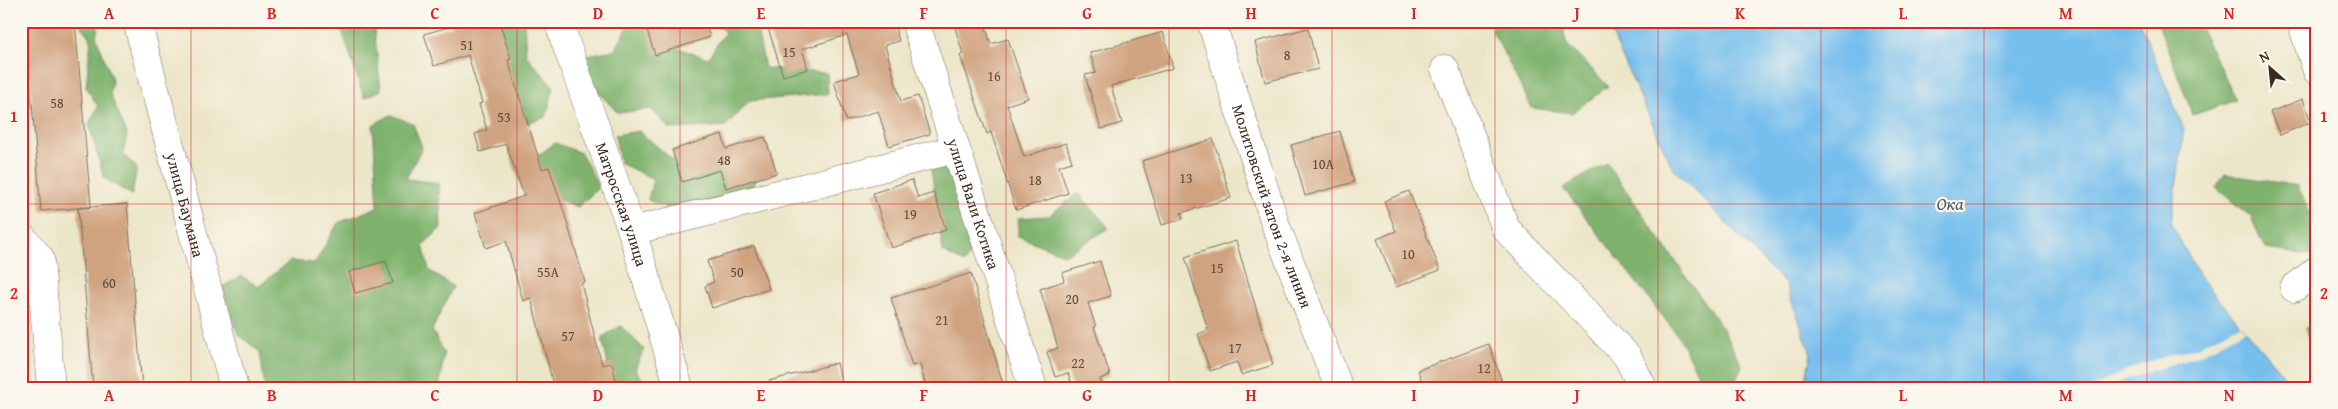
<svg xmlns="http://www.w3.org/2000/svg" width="2338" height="409" font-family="'Gentium Book Plus',serif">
  <rect width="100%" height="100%" fill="#fbf7ec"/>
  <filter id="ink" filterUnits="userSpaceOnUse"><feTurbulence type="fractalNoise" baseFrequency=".02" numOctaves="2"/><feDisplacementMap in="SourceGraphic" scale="10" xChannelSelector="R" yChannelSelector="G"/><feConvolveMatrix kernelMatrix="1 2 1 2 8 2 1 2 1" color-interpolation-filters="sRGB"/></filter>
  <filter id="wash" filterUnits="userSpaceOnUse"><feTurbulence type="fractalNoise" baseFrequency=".0096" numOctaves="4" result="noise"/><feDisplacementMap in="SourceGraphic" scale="20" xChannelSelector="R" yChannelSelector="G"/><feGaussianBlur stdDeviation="1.12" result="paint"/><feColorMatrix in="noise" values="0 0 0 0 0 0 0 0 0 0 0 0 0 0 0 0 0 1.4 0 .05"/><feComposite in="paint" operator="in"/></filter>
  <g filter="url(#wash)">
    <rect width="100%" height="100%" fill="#ece6c9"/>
    <g fill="#7eb26d" stroke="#5c6e46">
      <polygon points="81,21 100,21 96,36 112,79 110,94 127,134 123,154 137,168 132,195 104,178 89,124 98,107 86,87 91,39 81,26"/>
      <polygon points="339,21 381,21 374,29 381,90 364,98"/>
      <polygon points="487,21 524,21 526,55 554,87 546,117 518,126"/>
      <polygon points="631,21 656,21 665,44 708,58 725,32 713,21 755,21 765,68 827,73 828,94 749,101 726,126 670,129 651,109 618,113 583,76 577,57 615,50"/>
      <polygon points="1493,21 1562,21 1566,43 1608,86 1572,113 1532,108 1493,32"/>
      <polygon points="2157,21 2197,21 2236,100 2193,115"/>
      <polygon points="391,115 413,124 422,147 406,179 439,183 441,228 423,245 429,270 453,287 432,330 444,354 439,388 265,388 260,352 238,334 222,287 242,276 258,287 290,261 315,263 338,223 378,207 373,125"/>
      <polygon points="639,131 687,172 736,160 759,169 752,191 674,211 648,200 653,179 620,163 615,135"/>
      <polygon points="555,143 581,153 599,187 578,207 546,195 532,160"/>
      <polygon points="942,158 961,170 978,244 964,263 943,252 931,169"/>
      <polygon points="1607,163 1722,328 1742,366 1732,388 1705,388 1678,336 1563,188"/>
      <polygon points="2225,174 2298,186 2317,233 2317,256 2265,249 2251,217 2216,188"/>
      <polygon points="1078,193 1109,228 1065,255 1018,236 1018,218 1049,216"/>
      <polygon points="621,326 644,349 635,369 648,388 613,388 602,337"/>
      <polygon points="2317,326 2317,361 2305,328"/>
    </g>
    <polygon fill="#74beed" stroke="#587486" points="1606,21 2139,21 2184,129 2171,224 2201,278 2294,388 1804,388 1811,354 1786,285 1672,167"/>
    <polygon fill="#ece6c9" points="2240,324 2245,330 2199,355 2124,380 2109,388 2093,387 2138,365 2199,346"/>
    <g id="blocks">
      <g fill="#d0a380">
        <polygon points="25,21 75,21 91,207 41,211"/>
        <polygon points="450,21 499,21 511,59 508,60 542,169 549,167 563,209 585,282 581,283 602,365 612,363 618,388 554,388 531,298 523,301 506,241 486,248 475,213 524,196 506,144 480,152 475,134 487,130 479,104 482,103 468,55 434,66 424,34 452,26"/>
        <polygon points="644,21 705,21 710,37 655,55"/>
        <polygon points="766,21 893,21 899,41 885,45 901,101 918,96 930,134 889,146 878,111 846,121 834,81 859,74 847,35 802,49 808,69 783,76"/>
        <polygon points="953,21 984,21 991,44 1008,39 1028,98 1007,105 1024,157 1066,143 1072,162 1059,166 1068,193 1016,210 991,132 987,134 960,55 963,54"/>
        <polygon points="1308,28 1318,69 1265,82 1255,42"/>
        <polygon points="1163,32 1173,68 1111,86 1122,123 1101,129 1085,75 1096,73 1090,53"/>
        <polygon points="2303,99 2311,122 2280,135 2270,112"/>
        <polygon points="1340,131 1354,182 1305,196 1291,145"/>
        <polygon points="722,134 726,149 765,137 777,173 726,188 720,170 682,182 672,150"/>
        <polygon points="1213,139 1231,198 1181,213 1183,219 1162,225 1142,161"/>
        <polygon points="912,180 918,198 934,193 946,230 891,248 873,193"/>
        <polygon points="1409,191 1440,270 1396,287 1377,239 1396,231 1384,201"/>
        <polygon points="127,204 142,388 93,388 78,208"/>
        <polygon points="1236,241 1273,365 1241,375 1237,362 1210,371 1198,334 1208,330 1185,257"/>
        <polygon points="754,246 769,289 712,308 705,286 714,282 707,261"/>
        <polygon points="386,261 393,283 355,293 349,272"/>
        <polygon points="1100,261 1111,296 1088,303 1096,327 1094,327 1110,375 1100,379 1103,388 1073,388 1068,373 1055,377 1047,352 1058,348 1040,289 1064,281 1062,273"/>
        <polygon points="971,273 1004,388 926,388 920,364 912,366 891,298"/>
        <polygon points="1489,344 1504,388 1424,388 1418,370"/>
        <polygon points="837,363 843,388 770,388 769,381"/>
      </g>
    </g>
  </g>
  <g filter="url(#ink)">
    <use href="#blocks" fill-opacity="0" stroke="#796c5a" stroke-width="1"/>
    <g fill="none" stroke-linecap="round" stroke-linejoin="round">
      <defs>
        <g id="minor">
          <path id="s1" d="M 137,21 L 234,388"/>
          <path id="s2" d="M 558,21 L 632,231 L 679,388"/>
          <path id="s3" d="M 915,21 L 1033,388"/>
          <path id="s4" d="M 1211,21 L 1276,226 L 1339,388"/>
          <polyline points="2301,21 2317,71"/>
          <polyline points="1445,69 1506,229 1627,356 1643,388"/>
          <polyline points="632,231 956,149"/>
          <polyline points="21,236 40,258 51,388"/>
          <polyline points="2294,288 2317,270"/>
        </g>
      </defs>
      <use href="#minor" stroke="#796c5a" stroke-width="29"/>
      <use href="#minor" stroke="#fff" stroke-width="28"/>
    </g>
  </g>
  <path fill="none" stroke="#d62828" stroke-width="1" stroke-opacity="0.55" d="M 191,21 L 191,388M 354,21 L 354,388M 517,21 L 517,388M 680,21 L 680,388M 843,21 L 843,388M 1006,21 L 1006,388M 1169,21 L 1169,388M 1332,21 L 1332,388M 1495,21 L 1495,388M 1658,21 L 1658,388M 1821,21 L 1821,388M 1984,21 L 1984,388M 2147,21 L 2147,388M 21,204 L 2317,204"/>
  <g text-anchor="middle" stroke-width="4.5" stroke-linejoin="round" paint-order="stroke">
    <g font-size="14" fill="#604836">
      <text x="467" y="50">51</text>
      <text x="789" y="57">15</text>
      <text x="1287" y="60">8</text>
      <text x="994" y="81">16</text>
      <text x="57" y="108">58</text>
      <text x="504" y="122">53</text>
      <text x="724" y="165">48</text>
      <text x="1323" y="169">10А</text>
      <text x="1186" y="183">13</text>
      <text x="1035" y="185">18</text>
      <text x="910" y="219">19</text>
      <text x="1408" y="259">10</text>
      <text x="1217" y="273">15</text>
      <text x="548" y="277">55А</text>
      <text x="737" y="277">50</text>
      <text x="109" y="288">60</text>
      <text x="1072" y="304">20</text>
      <text x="942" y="325">21</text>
      <text x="568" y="341">57</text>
      <text x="1235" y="353">17</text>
      <text x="1078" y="368">22</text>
      <text x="1484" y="373">12</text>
    </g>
    <g font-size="16" fill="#3b2a1e" stroke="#fbf7ec">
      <text dy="6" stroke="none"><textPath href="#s1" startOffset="190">улица Баумана</textPath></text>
      <text dy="6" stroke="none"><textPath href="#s2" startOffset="194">Матросская улица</textPath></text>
      <text dy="6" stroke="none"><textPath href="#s3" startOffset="192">улица Вали Котика</textPath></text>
      <text dy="6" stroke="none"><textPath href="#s4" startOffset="195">Молитовский затон 2-я линия</textPath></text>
    </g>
    <g font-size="18" font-style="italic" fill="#4c565c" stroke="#fbf7ec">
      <text x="1950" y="210">Ока</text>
    </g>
  </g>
  <rect width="2338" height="409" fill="none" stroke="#fbf7ec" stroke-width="55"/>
  <g transform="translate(2270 68) rotate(333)" stroke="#fbf7ec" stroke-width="4" paint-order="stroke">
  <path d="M0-4L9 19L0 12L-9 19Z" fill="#3b2a1e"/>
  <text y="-8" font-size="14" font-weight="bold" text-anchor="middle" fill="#3b2a1e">N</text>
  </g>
  <rect x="28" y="28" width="2282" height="354" fill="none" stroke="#d62828" stroke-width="2"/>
  <g font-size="16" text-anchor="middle" font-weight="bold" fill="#d62828">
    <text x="109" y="19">A</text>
    <text x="272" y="19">B</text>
    <text x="435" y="19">C</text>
    <text x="598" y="19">D</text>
    <text x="761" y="19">E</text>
    <text x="924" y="19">F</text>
    <text x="1087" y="19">G</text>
    <text x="1251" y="19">H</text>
    <text x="1414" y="19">I</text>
    <text x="1577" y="19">J</text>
    <text x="1740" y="19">K</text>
    <text x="1903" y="19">L</text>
    <text x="2066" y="19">M</text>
    <text x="2229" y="19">N</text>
    <text x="14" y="122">1</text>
    <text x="2324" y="122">1</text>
    <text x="14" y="299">2</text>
    <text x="2324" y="299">2</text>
    <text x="109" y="401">A</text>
    <text x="272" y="401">B</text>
    <text x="435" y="401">C</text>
    <text x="598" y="401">D</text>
    <text x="761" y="401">E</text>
    <text x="924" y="401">F</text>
    <text x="1087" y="401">G</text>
    <text x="1251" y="401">H</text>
    <text x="1414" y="401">I</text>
    <text x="1577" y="401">J</text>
    <text x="1740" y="401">K</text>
    <text x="1903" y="401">L</text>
    <text x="2066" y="401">M</text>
    <text x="2229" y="401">N</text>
  </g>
</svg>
